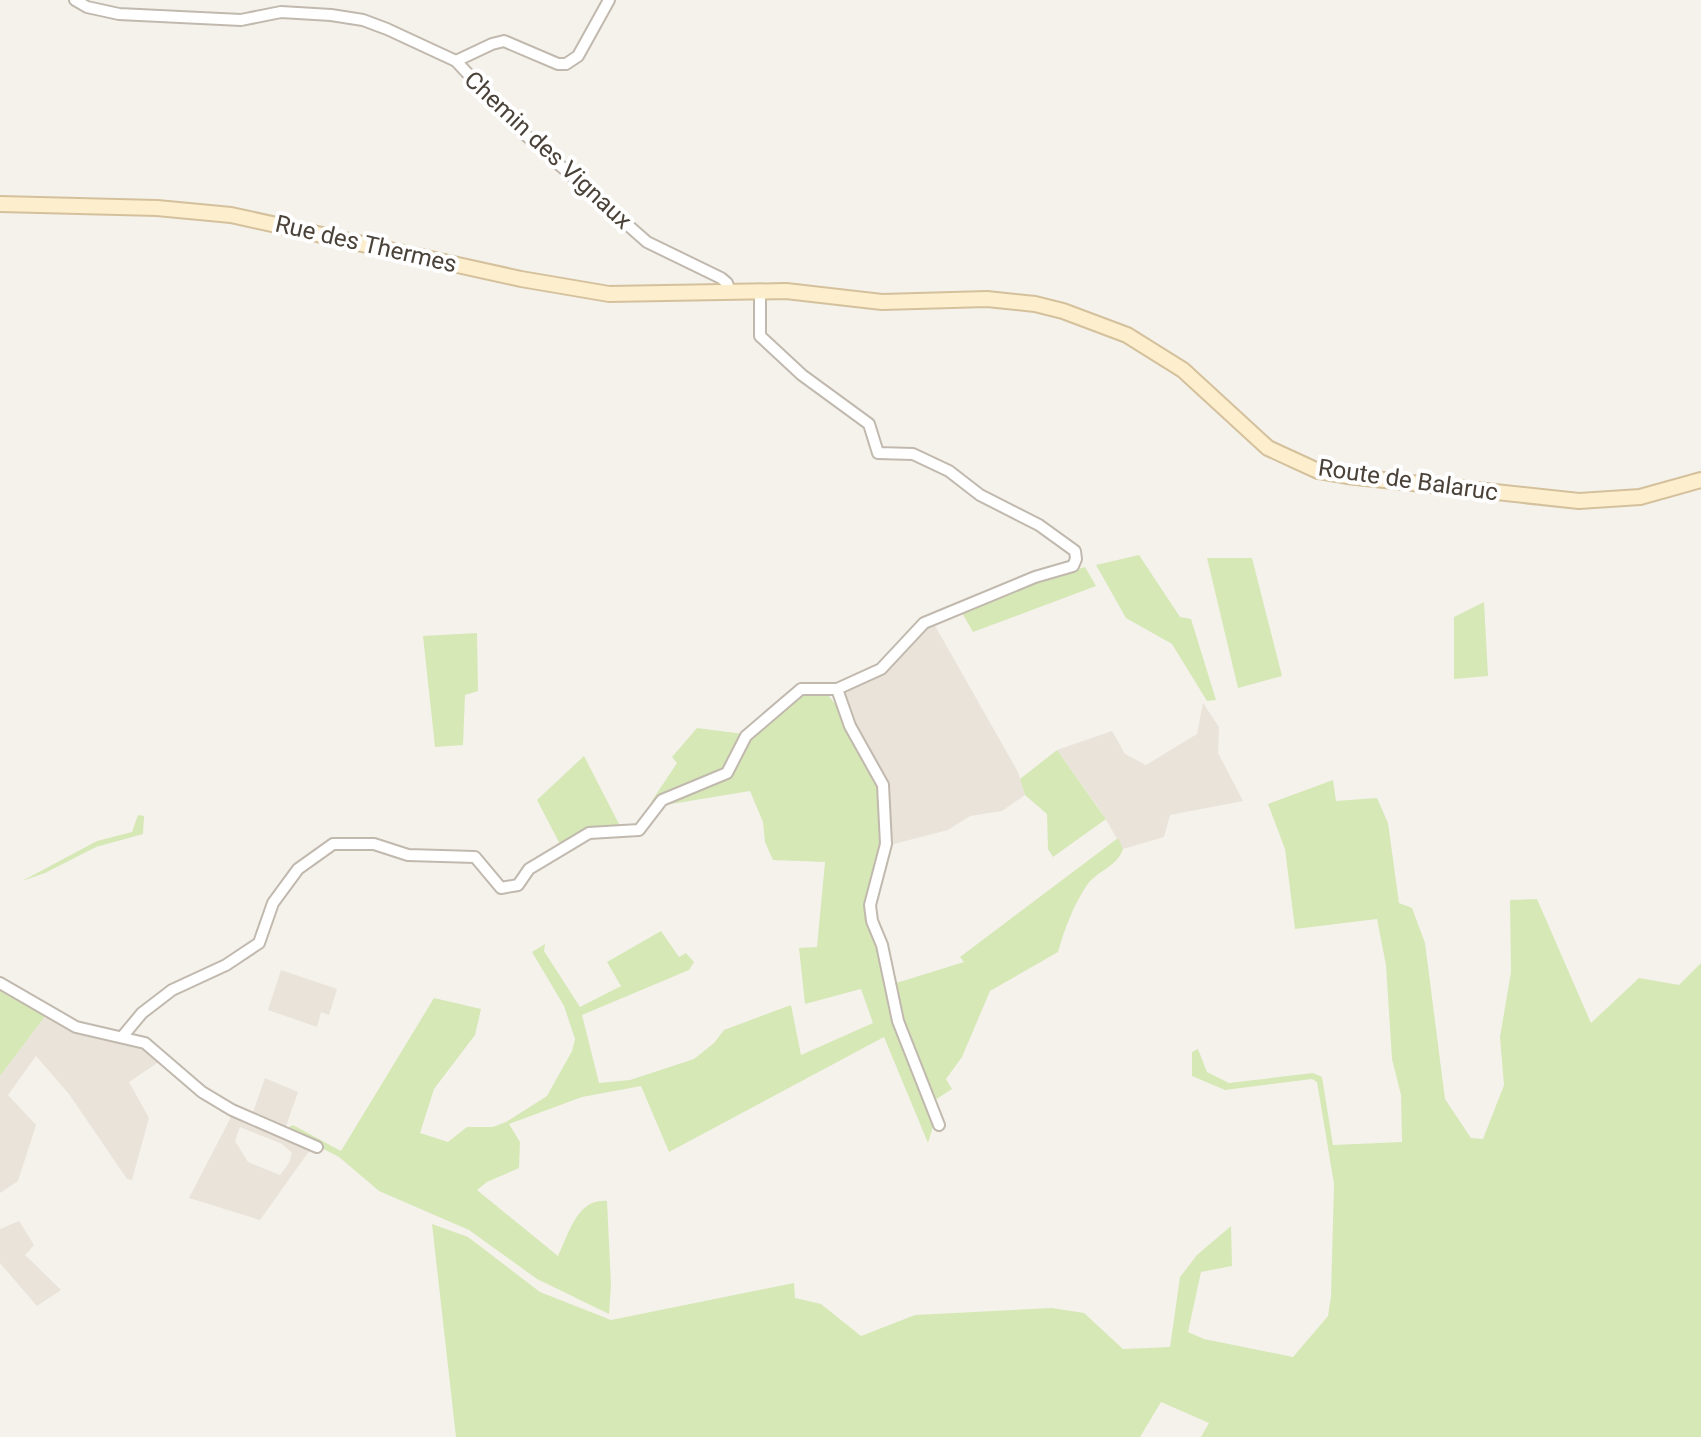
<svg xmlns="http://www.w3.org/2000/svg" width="1701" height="1437" font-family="Roboto,sans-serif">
  <rect width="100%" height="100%" fill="#f5f2ec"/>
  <g fill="#e9e3da" fill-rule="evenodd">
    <polygon points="929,615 1018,772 1025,795 1002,811 970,816 948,830 890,845 845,707 841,685 879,665"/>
    <polygon points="1203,703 1219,727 1218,753 1243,801 1170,815 1164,837 1123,849 1101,811 1057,750 1112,731 1125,754 1146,765 1197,734"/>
    <polygon points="281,970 337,989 329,1015 321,1012 317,1027 268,1010"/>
    <polygon points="46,1015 66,1029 95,1038 142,1047 160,1061 129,1082 149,1118 132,1180 127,1179 69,1094 36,1056 8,1095 36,1125 18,1181 0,1193 0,1076"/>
    <polygon points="265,1078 298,1092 285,1129 252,1115"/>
    <path d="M 232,1115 L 310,1150 L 260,1220 L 189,1198 ZM 240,1127 L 282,1144 L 292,1153 L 289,1163 L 280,1175 L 248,1162 L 235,1141 Z"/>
    <polygon points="19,1221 34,1245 25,1255 61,1290 37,1306 0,1263 0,1229"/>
  </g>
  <g fill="#d6e8b6">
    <polygon points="1139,555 1180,617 1191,619 1216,700 1207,701 1172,644 1126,618 1096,565"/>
    <polygon points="1207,558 1252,558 1282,676 1238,688"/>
    <polygon points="1085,567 1096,586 973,632 961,611 1018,587"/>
    <polygon points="1484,602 1488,676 1454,679 1454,617"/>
    <polygon points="477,633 478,691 465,695 463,745 435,747 423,636"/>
    <path d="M 815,693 L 828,695 L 836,705 L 880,785 L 882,842 L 871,891 L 886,994 L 935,1120 L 928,1143 L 884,1037 L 669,1152 L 641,1086 L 582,1097 L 509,1124 L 520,1142 L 519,1168 L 487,1182 L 477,1190 L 558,1256 C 569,1234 577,1198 607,1201 L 611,1285 L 609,1314 L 537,1279 L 469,1230 L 379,1191 L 339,1157 L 285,1129 L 293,1125 L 341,1151 L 434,998 L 481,1009 L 475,1035 L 434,1089 L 420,1133 L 448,1142 L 467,1127 L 493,1127 L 506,1122 L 547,1096 L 572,1051 L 575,1039 L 564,1006 L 532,952 L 545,944 L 544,951 L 580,1007 L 621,986 L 607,962 L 661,931 L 679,957 L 686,953 L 694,962 L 689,970 L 582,1015 L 599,1083 L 630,1080 L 694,1059 L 714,1043 L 724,1030 L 791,1005 L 801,1055 L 873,1023 L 861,989 L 805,1004 L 799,948 L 817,947 L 825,862 L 773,860 L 765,842 L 763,822 L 750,791 L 659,806 L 726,777 L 749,737 L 796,696 Z"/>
    <polygon points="697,728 744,734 724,771 687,784 651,802 677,763 672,757"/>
    <polygon points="1057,750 1106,819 1053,857 1048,849 1047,814 1025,795 1020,779"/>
    <polygon points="584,756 621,828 561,846 537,800"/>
    <polygon points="1333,780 1336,801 1377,798 1388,823 1399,903 1412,908 1425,943 1445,1099 1471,1138 1483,1139 1504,1085 1500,1037 1511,972 1510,900 1537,899 1591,1023 1639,978 1679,985 1701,963 1701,1437 1201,1437 1209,1423 1161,1402 1140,1437 456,1437 432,1224 468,1237 540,1292 611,1320 794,1283 795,1298 821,1304 861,1336 915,1315 1052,1308 1084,1313 1123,1349 1170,1347 1180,1277 1197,1255 1231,1226 1232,1266 1201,1272 1188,1332 1204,1339 1293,1357 1328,1316 1331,1296 1334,1184 1317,1082 1312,1079 1225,1090 1192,1076 1192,1052 1198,1049 1207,1072 1229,1083 1313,1073 1322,1077 1333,1145 1402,1142 1401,1095 1392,1059 1386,965 1377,919 1295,929 1285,849 1268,804"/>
    <polygon points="138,815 144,816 143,834 96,847 45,873 22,881 97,841 132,832"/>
    <path d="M 1118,838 L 1123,849 C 1118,866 1097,871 1087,885 C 1073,906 1065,928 1058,952 L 990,991 L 962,1057 L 946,1079 L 952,1089 L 935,1100 L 901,1018 L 893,984 L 964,962 L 960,957 Z"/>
    <polygon points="0,988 46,1015 0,1076"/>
  </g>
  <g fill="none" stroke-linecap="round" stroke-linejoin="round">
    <defs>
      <g id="street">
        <polyline points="75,0 87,7 119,14 241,20 281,12 331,15 363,20 387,29 456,61 521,131 647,242 721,278 727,283 730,292"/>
        <polyline points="456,61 492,44 504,41 558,64 566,64 578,56 609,0"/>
        <polyline points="837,689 850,726 883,785 886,844 870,905 872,921 882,945 898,1021 939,1125"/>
        <polyline points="0,983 76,1027 145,1043 202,1092 232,1110 317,1147"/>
        <polyline points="122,1037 142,1013 172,990 226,965 259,943 273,903 298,869 333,844 374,844 408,855 475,857 501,888 518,885 529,869 589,833 639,830 662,800 727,773 746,736 801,689 837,689 881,669 924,623 1035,577 1073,566 1076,559 1075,551 1039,525 980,495 949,471 913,454 878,453 869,424 802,375 760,336 760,291"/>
      </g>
      <polyline id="secondary" points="0,204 157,208 231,215 521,279 609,294 786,291 882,302 987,299 1035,304 1063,311 1127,335 1183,370 1268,448 1318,471 1347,476 1579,501 1640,497 1701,480"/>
    </defs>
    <use href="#street" stroke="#c1b9ae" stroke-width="14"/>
    <use href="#secondary" stroke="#d4c19c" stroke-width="18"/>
    <use href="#street" stroke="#fff" stroke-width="10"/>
    <use href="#secondary" stroke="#fdeece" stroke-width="14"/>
  </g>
  <g text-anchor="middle" stroke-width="8" stroke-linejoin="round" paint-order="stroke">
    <g font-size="24" fill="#4a4239" stroke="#fff">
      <text transform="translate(548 150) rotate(43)" y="8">Chemin des Vignaux</text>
      <text transform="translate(366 244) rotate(13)" y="8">Rue des Thermes</text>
      <text transform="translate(1408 480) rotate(8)" y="8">Route de Balaruc</text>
    </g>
  </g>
</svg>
